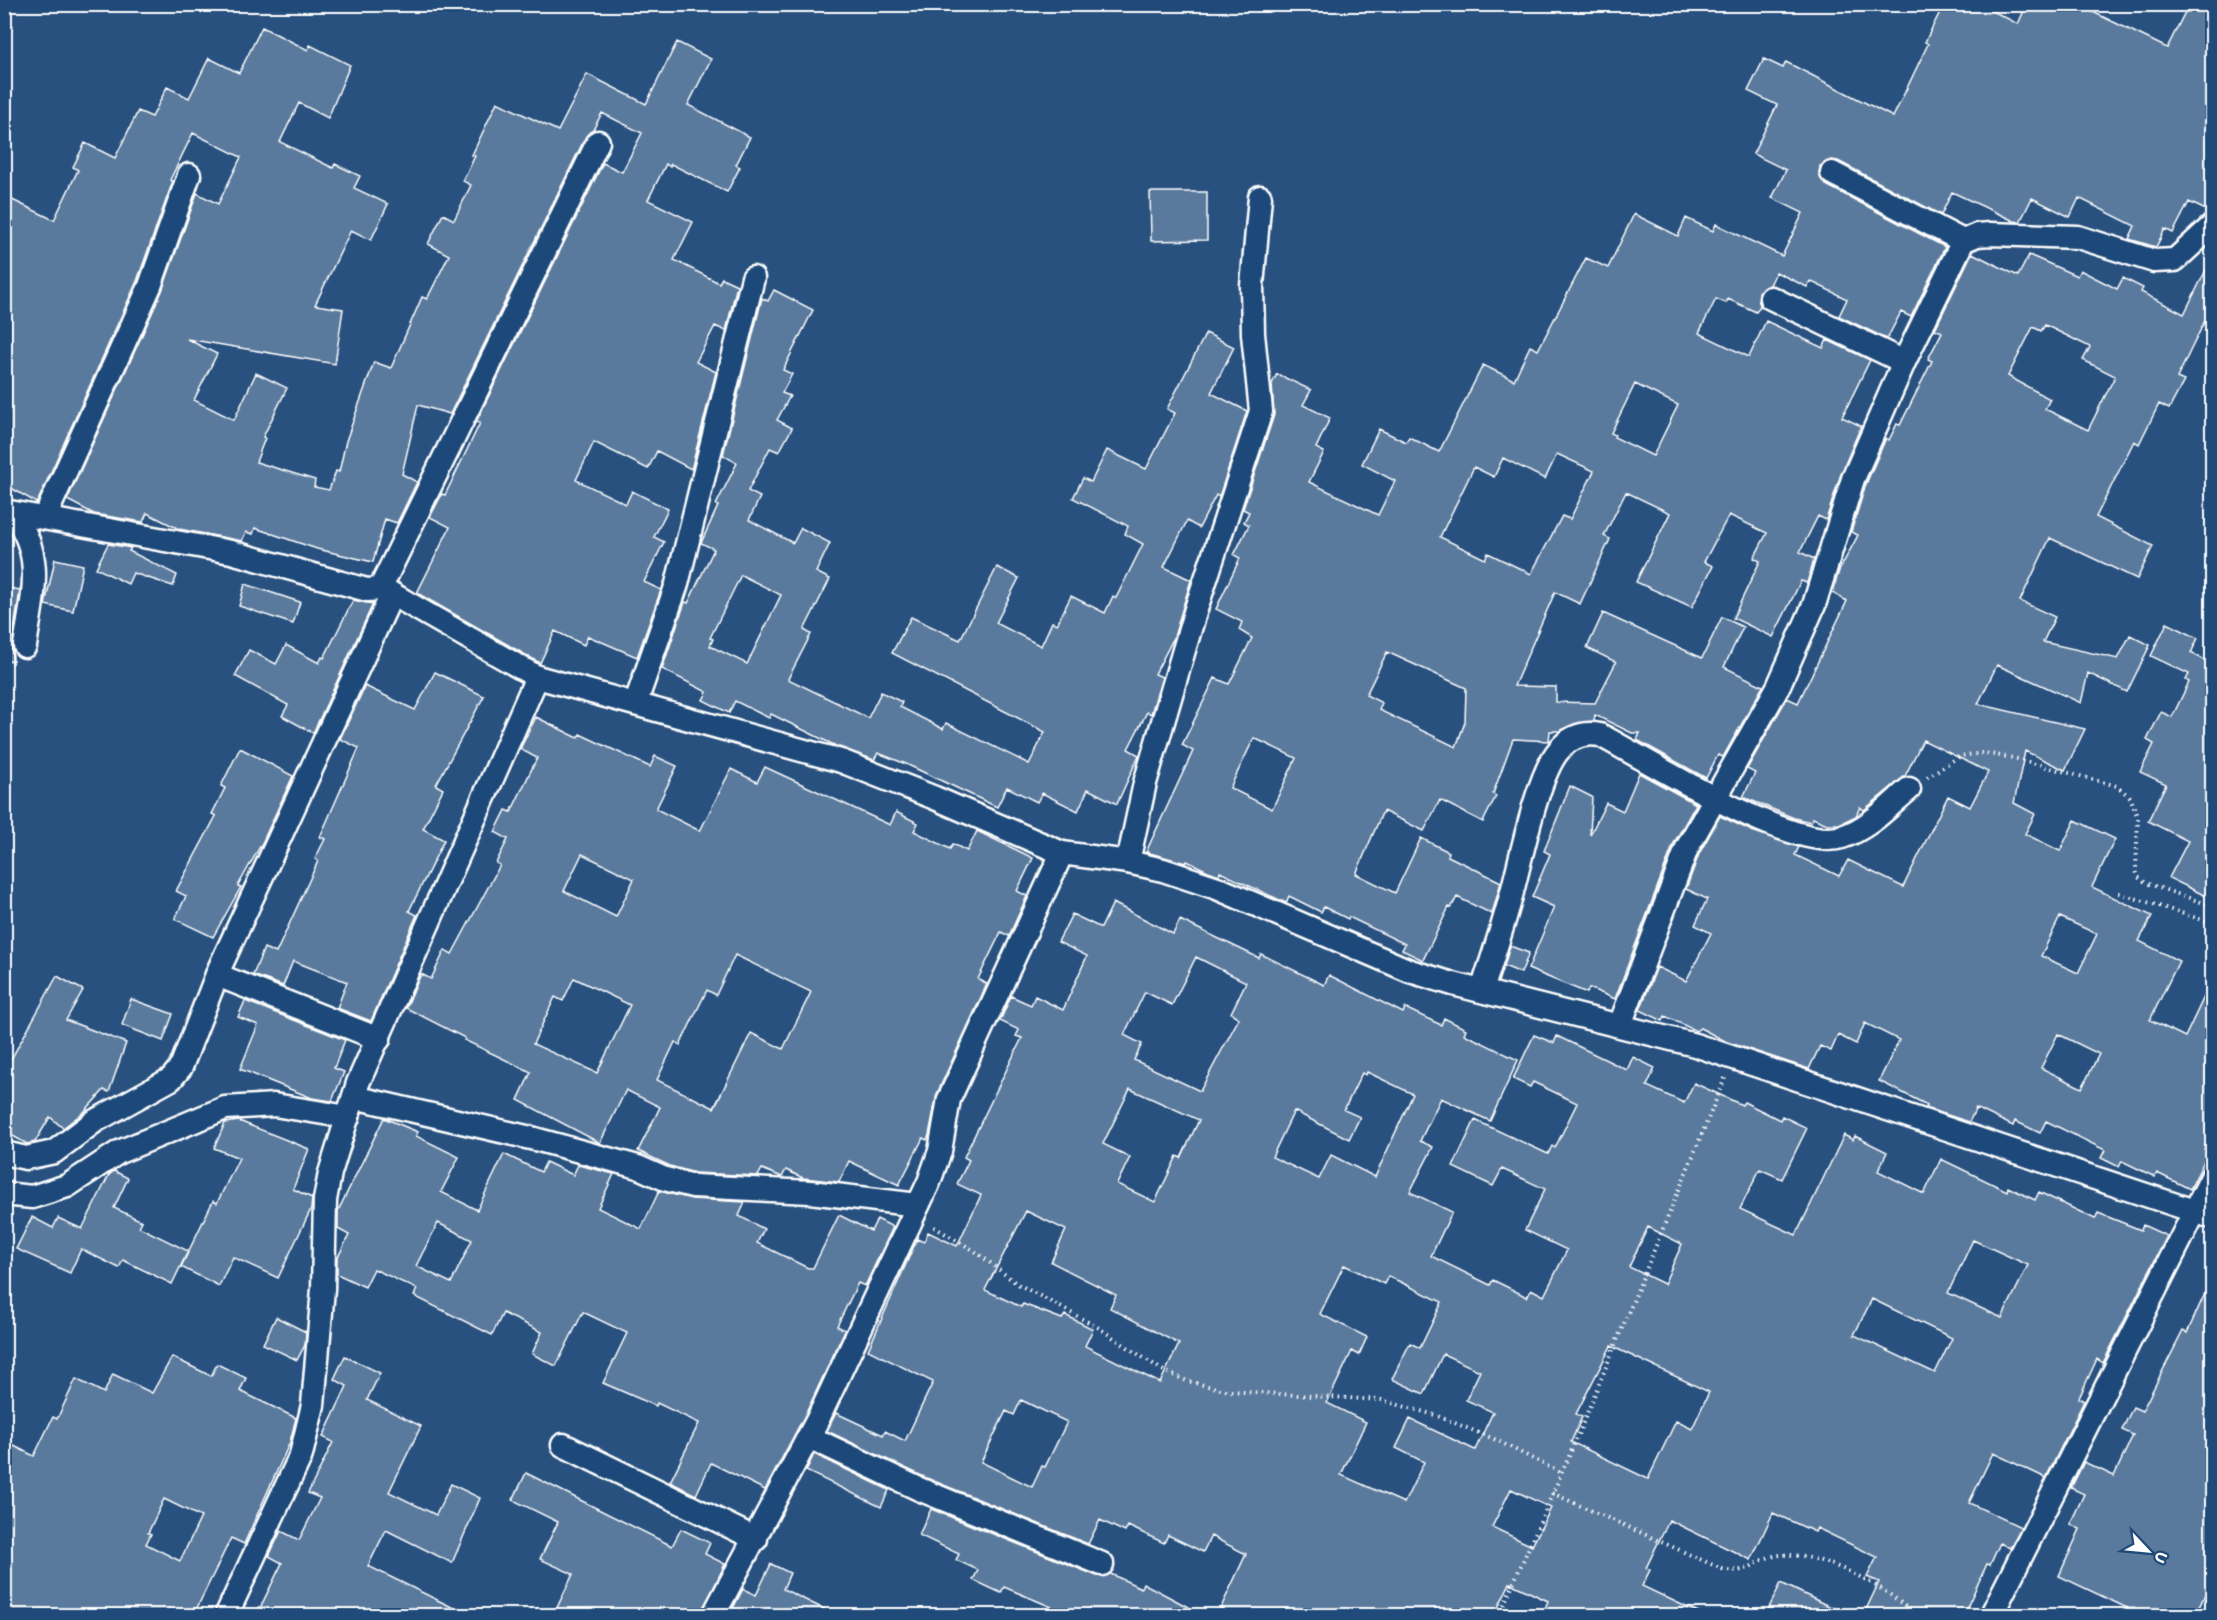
<svg xmlns="http://www.w3.org/2000/svg" width="2217" height="1620" font-family="Itim,sans-serif">
  <rect width="100%" height="100%" fill="#28517f"/>
  <filter id="ink" filterUnits="userSpaceOnUse"><feTurbulence type="fractalNoise" baseFrequency=".0167" numOctaves="2"/><feDisplacementMap in="SourceGraphic" scale="12" xChannelSelector="R" yChannelSelector="G"/><feConvolveMatrix kernelMatrix="1 2 1 2 8 2 1 2 1" color-interpolation-filters="sRGB"/></filter>
  <g filter="url(#ink)">
    <g fill="#5a7a9d" stroke="#fff" stroke-width="1.5" fill-rule="evenodd">
      <path d="M 1944,4 L 1979,4 L 2018,24 L 2027,4 L 2096,4 L 2093,12 L 2167,48 L 2189,4 L 2212,4 L 2212,213 L 2189,202 L 2173,233 L 2165,229 L 2156,247 L 2129,239 L 2135,226 L 2079,198 L 2070,217 L 2032,198 L 2020,222 L 2014,221 L 1952,192 L 1941,215 L 1838,161 L 1831,160 L 1820,166 L 1819,174 L 1826,185 L 1945,247 L 1911,317 L 1901,312 L 1887,339 L 1839,316 L 1847,299 L 1810,281 L 1807,287 L 1776,272 L 1770,285 L 1759,292 L 1760,306 L 1756,312 L 1728,299 L 1726,303 L 1716,299 L 1699,333 L 1749,357 L 1766,321 L 1823,348 L 1827,340 L 1870,360 L 1842,417 L 1861,426 L 1841,474 L 1826,520 L 1818,516 L 1800,552 L 1814,559 L 1807,583 L 1801,581 L 1773,637 L 1733,618 L 1760,561 L 1754,558 L 1767,533 L 1729,515 L 1704,562 L 1713,566 L 1692,607 L 1636,582 L 1670,513 L 1626,492 L 1604,536 L 1610,539 L 1580,604 L 1555,592 L 1514,686 L 1556,687 L 1556,702 L 1595,703 L 1616,662 L 1587,648 L 1603,613 L 1702,658 L 1722,617 L 1743,627 L 1724,667 L 1763,686 L 1723,757 L 1718,755 L 1706,778 L 1637,740 L 1640,733 L 1632,733 L 1595,715 L 1594,721 L 1574,724 L 1560,731 L 1550,731 L 1549,741 L 1513,739 L 1493,794 L 1496,796 L 1483,822 L 1440,800 L 1424,831 L 1383,811 L 1356,874 L 1395,893 L 1421,838 L 1449,852 L 1448,856 L 1501,882 L 1492,914 L 1457,897 L 1451,908 L 1449,907 L 1423,960 L 1402,950 L 1405,944 L 1349,917 L 1348,919 L 1324,907 L 1321,912 L 1289,896 L 1286,903 L 1220,872 L 1219,875 L 1208,871 L 1187,861 L 1186,863 L 1146,852 L 1193,751 L 1182,745 L 1215,678 L 1229,684 L 1252,638 L 1239,630 L 1242,622 L 1216,609 L 1240,558 L 1234,555 L 1249,525 L 1244,522 L 1249,512 L 1243,509 L 1274,415 L 1272,384 L 1277,374 L 1311,390 L 1303,405 L 1330,418 L 1316,448 L 1324,452 L 1309,482 L 1378,515 L 1395,481 L 1362,464 L 1379,429 L 1406,442 L 1409,437 L 1439,452 L 1483,365 L 1514,380 L 1530,346 L 1538,350 L 1586,258 L 1608,268 L 1634,214 L 1678,236 L 1686,218 L 1713,231 L 1716,224 L 1782,256 L 1803,213 L 1772,198 L 1786,170 L 1753,154 L 1777,105 L 1748,91 L 1764,59 L 1783,68 L 1786,62 L 1893,117 L 1928,44 L 1925,42 ZM 1635,384 L 1678,405 L 1653,456 L 1614,437 L 1615,435 L 1611,433 ZM 1557,454 L 1594,471 L 1570,519 L 1562,516 L 1531,574 L 1488,553 L 1485,559 L 1440,537 L 1474,467 L 1494,477 L 1503,458 L 1545,479 ZM 1387,652 L 1466,688 L 1465,722 L 1456,747 L 1379,710 L 1382,703 L 1366,695 ZM 1254,738 L 1296,758 L 1272,809 L 1230,788 Z"/>
      <polygon points="262,27 308,50 310,45 350,65 328,118 299,103 280,142 333,168 335,164 360,176 354,188 388,204 371,240 351,230 315,305 343,309 335,364 187,339 217,354 194,400 234,420 256,373 287,388 263,437 265,438 256,462 315,480 314,487 329,490 336,471 339,472 346,441 374,362 391,368 422,297 427,299 449,255 428,244 443,214 454,220 471,185 463,181 475,156 472,155 497,102 558,131 587,74 646,104 677,42 711,59 688,105 750,137 736,165 740,167 727,192 671,164 670,167 666,164 648,200 693,222 674,260 719,283 722,278 737,285 726,331 715,326 696,362 716,372 692,466 691,469 657,451 648,469 594,442 576,480 626,504 632,491 668,509 654,537 664,542 644,582 661,590 637,657 588,636 584,645 555,631 540,663 417,593 450,527 430,517 442,494 445,495 480,423 476,422 603,163 622,172 642,133 602,113 593,130 586,136 450,414 418,405 402,474 417,482 397,523 385,519 373,562 317,549 255,528 253,534 246,532 242,541 179,529 147,513 143,522 94,514 67,500 162,291 197,193 218,204 241,157 193,133 170,180 173,181 137,281 37,503 4,484 4,196 54,220 78,170 73,167 85,143 115,158 138,111 152,117 167,87 189,98 209,58 239,73"/>
      <polygon points="1150,192 1207,192 1207,240 1151,241"/>
      <path d="M 1972,253 L 2018,276 L 2029,255 L 2077,276 L 2080,270 L 2117,289 L 2123,278 L 2143,288 L 2141,292 L 2184,314 L 2212,258 L 2212,306 L 2177,378 L 2184,381 L 2169,409 L 2159,404 L 2139,444 L 2134,441 L 2096,517 L 2153,546 L 2137,579 L 2050,538 L 2020,601 L 2055,617 L 2043,642 L 2118,659 L 2130,635 L 2150,645 L 2127,692 L 2088,673 L 2081,703 L 1997,665 L 1978,704 L 2085,729 L 2065,770 L 2025,751 L 2014,803 L 2035,814 L 2025,834 L 2060,851 L 2075,820 L 2115,839 L 2092,887 L 2152,916 L 2139,941 L 2179,961 L 2150,1020 L 2185,1037 L 2212,980 L 2212,1132 L 2204,1149 L 2209,1151 L 2190,1189 L 2157,1173 L 2155,1177 L 2122,1161 L 2119,1167 L 2101,1158 L 2105,1150 L 2046,1121 L 2040,1133 L 2015,1121 L 2013,1126 L 1976,1108 L 1969,1122 L 1926,1108 L 1927,1105 L 1879,1081 L 1899,1040 L 1865,1023 L 1856,1044 L 1838,1035 L 1831,1051 L 1820,1046 L 1809,1069 L 1727,1042 L 1700,1028 L 1696,1031 L 1665,1016 L 1663,1021 L 1640,1010 L 1657,967 L 1686,981 L 1711,933 L 1695,925 L 1707,899 L 1686,889 L 1699,854 L 1720,816 L 1752,831 L 1799,847 L 1795,855 L 1839,876 L 1848,860 L 1903,887 L 1948,796 L 1970,807 L 1988,772 L 1923,740 L 1905,776 L 1864,810 L 1860,807 L 1856,816 L 1839,824 L 1827,824 L 1813,818 L 1811,822 L 1794,818 L 1743,797 L 1755,773 L 1747,769 L 1787,698 L 1798,703 L 1847,601 L 1832,593 L 1839,571 L 1858,535 L 1851,532 L 1866,484 L 1886,438 L 1889,440 L 1897,424 L 1900,425 L 1932,361 L 1928,359 L 1942,332 L 1935,329 ZM 2045,325 L 2090,347 L 2083,360 L 2115,376 L 2088,430 L 2045,409 L 2050,399 L 2008,376 L 2033,327 L 2041,331 ZM 2060,917 L 2097,934 L 2078,973 L 2041,956 ZM 2058,1034 L 2099,1054 L 2082,1088 L 2041,1068 Z"/>
      <path d="M 774,290 L 813,310 L 783,370 L 792,374 L 782,393 L 790,396 L 777,420 L 792,428 L 779,452 L 770,448 L 748,491 L 760,497 L 749,520 L 793,543 L 801,528 L 830,543 L 816,572 L 830,579 L 804,630 L 811,634 L 788,679 L 868,718 L 881,692 L 902,702 L 900,707 L 943,729 L 946,723 L 1029,764 L 1045,732 L 892,653 L 911,617 L 960,640 L 997,567 L 1019,578 L 996,623 L 1041,646 L 1052,622 L 1057,624 L 1071,596 L 1105,613 L 1113,596 L 1116,598 L 1143,544 L 1125,534 L 1128,526 L 1073,498 L 1083,478 L 1091,482 L 1107,450 L 1146,469 L 1175,413 L 1167,409 L 1206,333 L 1234,347 L 1211,393 L 1247,411 L 1219,497 L 1216,495 L 1199,528 L 1187,521 L 1164,567 L 1191,580 L 1174,637 L 1155,674 L 1162,677 L 1151,714 L 1147,712 L 1128,749 L 1139,755 L 1117,804 L 1088,789 L 1078,811 L 1042,793 L 1037,802 L 1007,787 L 997,807 L 906,764 L 878,753 L 874,760 L 836,746 L 771,714 L 769,718 L 735,701 L 729,713 L 703,700 L 707,692 L 662,669 L 685,602 L 688,603 L 714,549 L 701,543 L 718,506 L 716,505 L 737,463 L 723,455 L 762,298 L 768,301 ZM 741,575 L 781,595 L 747,664 L 710,646 L 713,639 L 710,638 Z"/>
      <polygon points="108,544 131,548 129,551 177,575 173,586 133,573 128,584 96,568"/>
      <polygon points="55,559 83,565 73,611 45,605"/>
      <polygon points="245,584 300,602 293,624 239,606"/>
      <polygon points="4,587 20,590 12,644 13,661 4,660"/>
      <polygon points="353,600 373,604 313,733 282,716 288,705 235,676 249,650 276,664 286,645 319,663 322,657 324,658"/>
      <polygon points="2167,623 2198,638 2191,653 2212,664 2212,899 2169,878 2188,841 2148,821 2166,784 2140,772 2154,744 2147,740 2161,712 2172,717 2189,682 2186,680 2189,674 2151,656"/>
      <polygon points="435,672 484,696 436,785 443,789 423,829 444,840 409,911 417,915 371,1021 337,1008 347,982 293,961 283,986 253,975 264,948 276,953 318,861 315,859 325,839 320,837 359,748 340,739 365,686 415,710"/>
      <path d="M 536,717 L 578,738 L 580,734 L 650,767 L 655,756 L 677,766 L 656,809 L 700,831 L 731,769 L 757,782 L 765,767 L 890,825 L 896,812 L 918,823 L 914,831 L 950,849 L 953,844 L 967,851 L 977,831 L 1033,858 L 1017,891 L 1027,896 L 1009,936 L 1001,932 L 978,979 L 987,984 L 937,1094 L 929,1135 L 927,1140 L 923,1138 L 899,1185 L 849,1161 L 839,1182 L 803,1178 L 786,1170 L 782,1177 L 762,1169 L 758,1176 L 695,1173 L 670,1166 L 638,1151 L 660,1107 L 626,1090 L 600,1143 L 518,1100 L 531,1072 L 464,1040 L 465,1038 L 406,1008 L 421,974 L 431,979 L 445,950 L 452,954 L 500,865 L 496,863 L 508,839 L 495,832 L 506,810 L 511,812 L 537,758 L 520,749 ZM 582,854 L 634,879 L 616,917 L 564,891 ZM 735,955 L 811,992 L 783,1049 L 751,1033 L 714,1108 L 657,1080 L 675,1042 L 680,1045 L 707,990 L 716,995 ZM 574,978 L 630,1005 L 597,1073 L 533,1044 L 555,997 L 563,1001 Z"/>
      <polygon points="240,748 293,776 263,841 238,886 241,887 213,937 175,919 186,896 176,891 216,816 212,814 225,788 221,786"/>
      <polygon points="1639,773 1696,804 1674,843 1615,999 1589,988 1587,993 1528,969 1554,907 1532,897 1550,854 1544,851 1570,786 1592,797 1590,835 1606,803 1623,811"/>
      <path d="M 1113,903 L 1173,934 L 1180,920 L 1259,958 L 1261,954 L 1324,985 L 1329,975 L 1403,1013 L 1405,1008 L 1441,1025 L 1444,1018 L 1466,1029 L 1464,1034 L 1518,1060 L 1490,1121 L 1441,1098 L 1420,1141 L 1433,1147 L 1410,1192 L 1452,1212 L 1431,1256 L 1490,1285 L 1493,1280 L 1527,1297 L 1531,1289 L 1544,1296 L 1567,1250 L 1525,1230 L 1545,1189 L 1502,1169 L 1493,1186 L 1453,1167 L 1475,1120 L 1548,1154 L 1552,1146 L 1555,1148 L 1577,1103 L 1533,1082 L 1530,1087 L 1513,1079 L 1534,1035 L 1554,1043 L 1557,1036 L 1627,1070 L 1633,1057 L 1655,1068 L 1647,1086 L 1684,1103 L 1694,1083 L 1742,1105 L 1744,1102 L 1780,1120 L 1782,1116 L 1807,1128 L 1782,1179 L 1760,1169 L 1740,1209 L 1796,1235 L 1844,1135 L 1853,1140 L 1855,1136 L 1887,1152 L 1878,1171 L 1924,1194 L 1941,1159 L 2007,1191 L 2008,1187 L 2035,1200 L 2039,1192 L 2095,1219 L 2098,1213 L 2141,1230 L 2143,1225 L 2167,1236 L 2103,1363 L 2097,1359 L 2079,1398 L 2084,1401 L 2046,1478 L 1993,1453 L 1969,1503 L 2021,1527 L 2010,1548 L 2000,1543 L 1990,1565 L 1987,1564 L 1963,1616 L 1863,1616 L 1879,1582 L 1867,1577 L 1877,1557 L 1817,1528 L 1815,1532 L 1773,1513 L 1751,1560 L 1669,1520 L 1646,1568 L 1650,1570 L 1642,1586 L 1705,1616 L 1542,1616 L 1548,1601 L 1510,1583 L 1494,1616 L 1217,1616 L 1246,1554 L 1211,1536 L 1203,1552 L 1168,1535 L 1164,1543 L 1128,1526 L 1125,1532 L 1100,1520 L 1088,1544 L 924,1477 L 827,1431 L 836,1413 L 883,1435 L 885,1431 L 905,1441 L 933,1382 L 868,1350 L 917,1239 L 924,1242 L 928,1232 L 957,1246 L 981,1195 L 957,1184 L 969,1160 L 964,1157 L 1022,1038 L 1016,1036 L 1019,1030 L 1000,1021 L 1011,996 L 1031,1005 L 1035,996 L 1063,1010 L 1087,956 L 1058,942 L 1072,914 L 1101,928 ZM 1196,957 L 1246,982 L 1231,1013 L 1239,1018 L 1200,1091 L 1134,1060 L 1142,1044 L 1124,1035 L 1145,992 L 1172,1005 ZM 1367,1072 L 1413,1094 L 1375,1177 L 1331,1155 L 1319,1179 L 1272,1157 L 1294,1111 L 1349,1139 L 1360,1117 L 1344,1110 L 1362,1073 L 1366,1075 ZM 1130,1089 L 1199,1120 L 1181,1158 L 1177,1156 L 1155,1202 L 1117,1184 L 1130,1157 L 1103,1144 ZM 1026,1211 L 1066,1230 L 1051,1262 L 1116,1295 L 1110,1308 L 1179,1344 L 1160,1383 L 1085,1346 L 1093,1329 L 1065,1315 L 1062,1319 L 1023,1304 L 1021,1307 L 985,1290 ZM 1648,1227 L 1682,1244 L 1664,1284 L 1629,1267 ZM 1973,1240 L 2028,1265 L 2002,1318 L 1948,1293 ZM 1344,1265 L 1384,1284 L 1388,1276 L 1442,1302 L 1420,1348 L 1410,1343 L 1392,1379 L 1424,1394 L 1443,1354 L 1480,1371 L 1466,1400 L 1493,1412 L 1475,1450 L 1410,1419 L 1396,1448 L 1424,1462 L 1404,1503 L 1341,1475 L 1366,1422 L 1327,1403 L 1352,1351 L 1359,1355 L 1367,1337 L 1320,1314 ZM 1872,1299 L 1952,1338 L 1935,1373 L 1854,1335 ZM 1611,1346 L 1709,1392 L 1692,1429 L 1676,1421 L 1648,1479 L 1571,1442 L 1582,1417 L 1576,1414 ZM 1021,1400 L 1067,1422 L 1045,1467 L 1042,1466 L 1032,1487 L 981,1462 L 1006,1411 L 1014,1415 ZM 1511,1489 L 1551,1508 L 1532,1546 L 1492,1527 Z"/>
      <polygon points="1510,946 1529,953 1521,973 1504,966"/>
      <polygon points="57,976 83,990 66,1020 126,1043 109,1092 104,1090 85,1111 63,1128 50,1117 35,1142 27,1144 4,1131 4,1072"/>
      <polygon points="131,999 173,1014 163,1041 122,1025"/>
      <polygon points="245,1001 345,1040 334,1068 344,1072 332,1101 312,1098 240,1069 258,1025 238,1017"/>
      <path d="M 384,1118 L 418,1132 L 416,1136 L 459,1157 L 441,1192 L 477,1210 L 504,1154 L 541,1172 L 546,1162 L 573,1175 L 578,1165 L 614,1174 L 598,1208 L 641,1229 L 659,1191 L 692,1199 L 745,1202 L 739,1216 L 764,1229 L 757,1243 L 808,1268 L 813,1268 L 839,1215 L 871,1231 L 877,1219 L 893,1227 L 865,1286 L 858,1283 L 837,1326 L 845,1330 L 806,1413 L 765,1490 L 711,1463 L 696,1495 L 670,1482 L 699,1423 L 657,1403 L 656,1406 L 603,1383 L 627,1333 L 583,1312 L 556,1366 L 532,1354 L 542,1332 L 503,1313 L 492,1335 L 414,1296 L 417,1289 L 374,1269 L 365,1287 L 337,1274 L 337,1259 L 349,1235 L 338,1229 L 338,1211 ZM 438,1223 L 472,1240 L 451,1283 L 416,1266 Z"/>
      <polygon points="239,1121 309,1149 293,1189 312,1198 311,1209 278,1278 233,1257 219,1286 181,1267 213,1201 217,1203 239,1158 214,1148 225,1123"/>
      <polygon points="114,1171 128,1178 114,1208 142,1221 139,1227 188,1251 172,1284 123,1260 119,1268 81,1249 70,1273 16,1249 32,1217 53,1228 58,1218 82,1229 109,1175"/>
      <polygon points="2212,1278 2212,1579 2195,1616 2144,1616 2059,1576 2080,1529 2070,1524 2084,1494 2071,1488 2084,1462 2114,1476 2133,1435 2122,1430 2133,1407 2142,1411 2183,1331 2187,1333"/>
      <polygon points="276,1317 306,1332 305,1345 297,1360 263,1344"/>
      <polygon points="345,1356 380,1373 367,1400 421,1426 389,1492 436,1515 451,1484 480,1498 452,1563 386,1530 368,1566 470,1616 270,1616 259,1610 282,1563 269,1556 281,1531 299,1540 320,1498 308,1493 333,1442 323,1437 347,1386 334,1379"/>
      <path d="M 172,1357 L 211,1376 L 217,1364 L 246,1378 L 240,1391 L 296,1418 L 290,1442 L 244,1544 L 231,1538 L 193,1616 L 4,1616 L 4,1441 L 34,1456 L 53,1417 L 57,1419 L 76,1379 L 104,1393 L 113,1374 L 152,1393 ZM 164,1499 L 201,1517 L 180,1561 L 146,1544 L 151,1534 L 148,1533 Z"/>
      <polygon points="814,1454 889,1490 881,1507 806,1471"/>
      <polygon points="526,1473 672,1546 681,1529 710,1543 705,1554 725,1564 700,1616 553,1616 573,1574 540,1559 558,1522 513,1500"/>
      <polygon points="931,1509 1097,1576 1111,1574 1141,1588 1143,1583 1205,1616 1073,1616 1004,1587 1001,1593 973,1580 978,1570 956,1560 959,1554 919,1535"/>
      <polygon points="771,1564 790,1573 783,1589 838,1616 729,1616 743,1589 756,1595"/>
      <polygon points="1781,1583 1849,1616 1765,1616"/>
    </g>
    <g fill="none" stroke-linecap="round" stroke-linejoin="round">
      <defs>
        <g id="minor">
          <polyline points="1832,173 1963,241"/>
          <polyline points="1771,298 1904,362"/>
          <polyline points="4,511 231,552 367,590 380,589 392,594 537,677 358,1083 330,1173 325,1200 323,1289 313,1405 301,1455 226,1616"/>
          <path d="M 13,514 C 46,556 32,597 25,646"/>
          <polyline points="45,517 150,286 189,175"/>
          <polyline points="380,589 598,142"/>
          <polyline points="537,677 841,761 935,798 1062,853 949,1099 940,1151 929,1182 818,1419 713,1616"/>
          <polyline points="636,702 677,584 753,278"/>
          <polyline points="1062,853 1128,862 1163,870 1217,888 1410,971 1453,984 1695,1045 2212,1217"/>
          <polyline points="1128,862 1145,783 1196,609 1261,411 1253,334 1252,286 1260,197"/>
          <polyline points="217,975 379,1039"/>
          <path d="M 1482,990 C 1491,963 1500,935 1508,907 C 1519,870 1536,776 1559,750 C 1570,737 1584,732 1600,735 C 1648,760 1793,853 1842,837 C 1868,829 1889,806 1909,789"/>
          <polyline points="1620,1025 1687,848 1778,687 1814,605 1853,479 1904,362 1963,241 1977,235 1990,234 2078,237 2154,261 2175,260 2212,226"/>
          <polyline points="354,1097 535,1139 638,1167 665,1179 693,1186 810,1192 918,1205"/>
          <polyline points="4,1153 26,1158 54,1152 95,1121 171,1079 181,1067 220,967 392,594"/>
          <polyline points="4,1194 32,1197 67,1186 119,1152 225,1108 274,1105 348,1117"/>
          <polyline points="809,1437 919,1489 1102,1564"/>
          <polyline points="563,1445 756,1539"/>
          <polyline points="1991,1616 2212,1177"/>
        </g>
      </defs>
      <use href="#minor" stroke="#fff" stroke-width="27"/>
      <g stroke="#fff" stroke-width="4" stroke-dasharray="1.5 4.5" stroke-linecap="butt">
        <polyline points="1927,777 1960,756 1983,753 2014,758 2117,786 2130,797 2138,818 2136,870 2138,877 2146,883 2212,906"/>
        <polyline points="2119,893 2212,923"/>
        <polyline points="934,1227 975,1251 1016,1283 1099,1328 1162,1370 1187,1381 1229,1391 1381,1400 1435,1415 1494,1439 1561,1473"/>
        <path d="M 1552,1493 L 1722,1569 C 1752,1575 1751,1561 1774,1556 C 1810,1547 1892,1587 1914,1616"/>
        <polyline points="1499,1616 1573,1447 1725,1078"/>
      </g>
      <use href="#minor" stroke="#1f4a7a" stroke-width="22"/>
    </g>
  </g>
  <rect width="2217" height="1620" fill="none" stroke="#1f4a7a" stroke-width="24"/>
  <rect x="12" y="12" width="2193" height="1596" fill="none" stroke="#fff" stroke-width="2" filter="url(#ink)"/>
  <g transform="translate(2148 1551) rotate(116)" stroke="#1f4a7a" stroke-width="4.5" paint-order="stroke">
  <path d="M0-4.5L10 22L0 15L-10 22Z" fill="#ffffff"/>
  <text y="-9" font-size="16" font-weight="bold" text-anchor="middle" fill="#ffffff">U</text>
  </g>
</svg>
